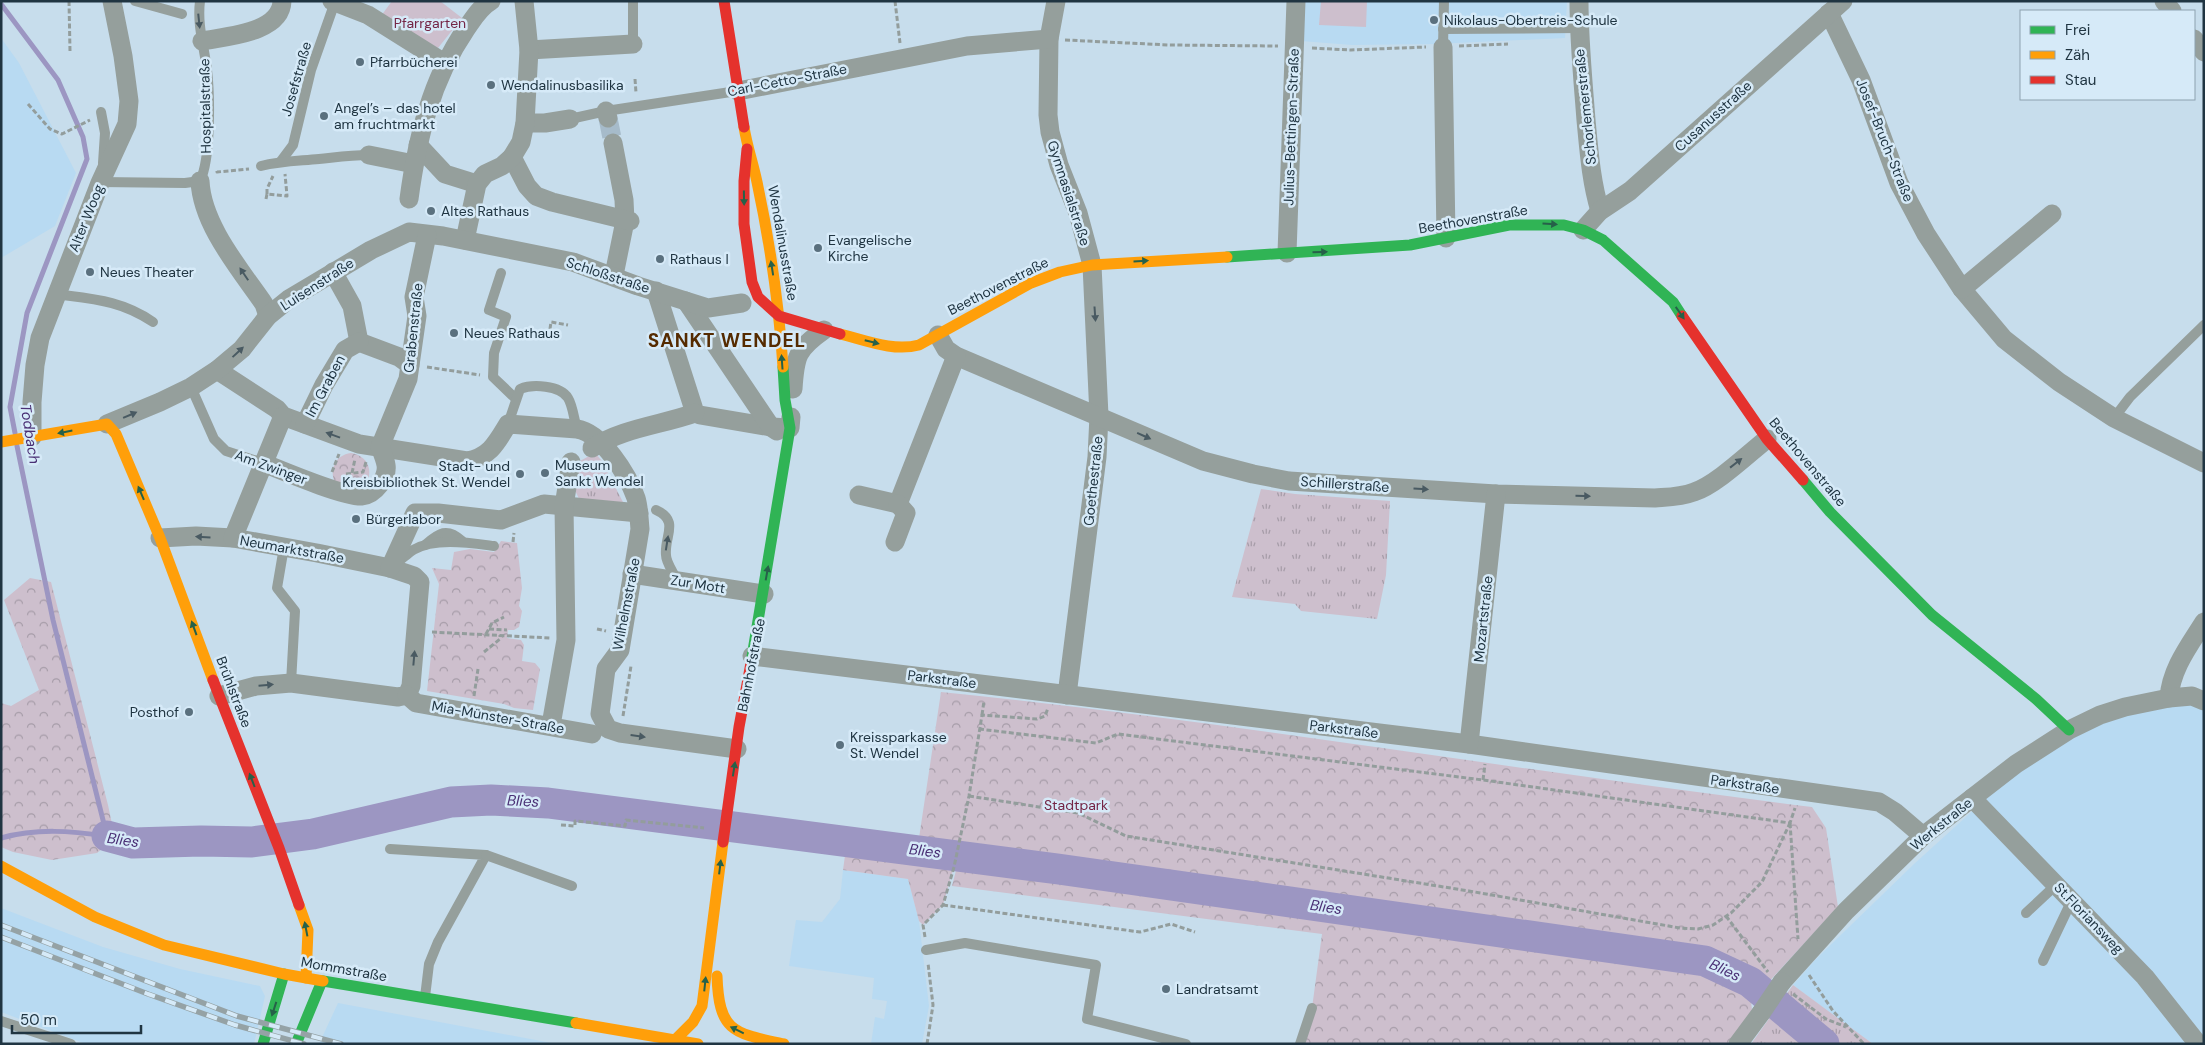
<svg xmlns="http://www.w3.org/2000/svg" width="2205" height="1045" font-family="'DM Sans',sans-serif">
  <defs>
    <pattern id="grass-tufts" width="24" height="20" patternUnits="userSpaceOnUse" patternTransform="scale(1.25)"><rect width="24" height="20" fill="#cdbfcd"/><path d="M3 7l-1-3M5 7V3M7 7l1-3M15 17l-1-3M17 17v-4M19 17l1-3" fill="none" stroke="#a69ca8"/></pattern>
    <pattern id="forest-crowns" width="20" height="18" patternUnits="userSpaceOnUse" patternTransform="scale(1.25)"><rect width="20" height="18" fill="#cdbfcd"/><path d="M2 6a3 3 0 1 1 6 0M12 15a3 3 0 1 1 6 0" fill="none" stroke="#a69ca8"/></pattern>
  </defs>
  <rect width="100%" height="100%" fill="#c7ddec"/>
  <g fill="#b8daf2">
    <polygon points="1302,1 1567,1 1565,38 1434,44 1352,45 1301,41"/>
    <polygon points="1,38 19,63 76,173 55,226 1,258"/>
    <polygon points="2194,704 2204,708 2204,1044 1873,1044 1793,985 1815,960 1914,864 1988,797 2031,763 2077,732 2153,705"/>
    <polygon points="843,870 908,879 919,921 929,1006 922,1044 871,1044 875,1017 884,1019 887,1001 872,999 874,978 789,966 796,920 822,922 840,899"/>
    <polygon points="1,908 103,947 180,969 260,986 265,996 254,1044 86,1044 1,1012"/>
    <polygon points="338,1003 557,1044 319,1044"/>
  </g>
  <g fill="url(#grass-tufts)">
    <polygon points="595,453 602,461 627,510 582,505 572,484 576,463"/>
    <polygon points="1261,489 1295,494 1390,501 1386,575 1377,619 1301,611 1295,604 1232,597"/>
    <polygon points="1793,985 1873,1044 1751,1044"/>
  </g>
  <g fill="url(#forest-crowns)">
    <path d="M 351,453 C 371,456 375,477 361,489 L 336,485 C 328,470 335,455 351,453 Z"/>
    <polygon points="501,541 517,543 522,588 519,606 522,611 519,627 514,630 508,630 507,638 521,640 524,645 522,661 535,663 540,669 533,710 514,708 504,704 427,691 439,584 432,568 451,570 454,552 470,549 494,552"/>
    <polygon points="30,578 51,582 108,805 115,838 97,853 52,860 13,852 1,847 1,703 11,706 39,690 4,600"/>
    <path d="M 941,692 C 1233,722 1522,771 1812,807 L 1826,828 L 1838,907 L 1751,1001 L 1752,1010 L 1728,1044 L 1300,1044 L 1312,1008 L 1322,934 L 952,886 L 963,843 L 919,838 Z"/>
    <polygon points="847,841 956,855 954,867 943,905 923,925 919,921 908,879 843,870"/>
  </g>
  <g fill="#cdbfcd">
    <polygon points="392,1 440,1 462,18 438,48 381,16"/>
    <polygon points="1321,1 1367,1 1366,27 1319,25"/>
  </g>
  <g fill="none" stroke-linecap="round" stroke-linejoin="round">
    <g stroke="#9c96c2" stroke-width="5">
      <polyline points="1,4 58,80 83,137 87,159 27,313 10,407 15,433"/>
      <path d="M 1,838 C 37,828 71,831 107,836 L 53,620 L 17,446"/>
    </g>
    <polyline stroke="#9c96c2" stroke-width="31" points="107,836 133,843 201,841 252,842 313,834 451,802 491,800 548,803 1058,869 1705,961 1750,982 1824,1044"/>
    <polyline stroke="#a6bbca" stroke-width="19" stroke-dasharray="19 9" stroke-linecap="butt" points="608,118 613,143"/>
    <g stroke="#939d9c" stroke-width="3" stroke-dasharray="5 2.5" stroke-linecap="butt">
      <polyline points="69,1 70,51"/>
      <polyline points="895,1 900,43"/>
      <polyline points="1065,40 1169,45 1278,46"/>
      <polyline points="1459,46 1508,44"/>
      <polyline points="1312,48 1351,50 1426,47"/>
      <polyline points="635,79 636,93"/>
      <polyline points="28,104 50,129 62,134 90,120"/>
      <polyline points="217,171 217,172 249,169"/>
      <polyline points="267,194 267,189 273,176"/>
      <polyline points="266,199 267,194 287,196 285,174"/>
      <polyline points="550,329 551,322 568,325"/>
      <polyline points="427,367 480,375"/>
      <polyline points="332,472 339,454"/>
      <polyline points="352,473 355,459"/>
      <polyline points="346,474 363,472 366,462"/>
      <polyline points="513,542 514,533"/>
      <polyline points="489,629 507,630"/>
      <polyline points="597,629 606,631"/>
      <polyline points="432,632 550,638"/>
      <polyline points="486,634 492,623 504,617"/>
      <polyline points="484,652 500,639 500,635"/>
      <polyline points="474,696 478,669"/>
      <polyline points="982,715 984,701"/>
      <polyline points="623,716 631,666"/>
      <polyline points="979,729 1096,743 1118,734 1483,780 1790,823 1795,808"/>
      <polyline points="1483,780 1485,764"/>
      <polyline points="969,796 1078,813 1126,836 1469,891 1680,928 1698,929 1713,925 1731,913 1762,882 1790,823"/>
      <polyline points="1790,823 1798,939"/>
      <polyline points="561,825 575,826 575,821 625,826 626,820 704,828"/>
      <polyline points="943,905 1140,932 1171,924 1195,932"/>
      <polyline points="1726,916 1768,972"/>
      <polyline points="925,937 923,925 943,905 954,867 969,796 982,715 1037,719 1045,716 1048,708"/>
      <polyline points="1809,975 1833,1011 1864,1044"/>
      <polyline points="1793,994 1826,1019 1846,1027"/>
      <polyline points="927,1044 933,1005 928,963"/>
    </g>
    <g stroke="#959f9c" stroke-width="10">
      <polyline points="135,1 182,14"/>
      <polyline points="633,1 633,44"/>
      <polyline points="1443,29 1579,28"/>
      <polyline points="1443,47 1444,1"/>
      <polyline points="101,112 105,133 103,163"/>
      <polyline points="570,119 606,111 737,91"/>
      <polyline points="281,161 293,145 311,70 335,2"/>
      <path d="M 261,166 C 281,161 299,161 319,159 C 338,157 350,155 369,155"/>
      <path d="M 100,182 L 185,183 L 200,181 C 211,159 210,95 207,70 C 204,46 197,25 200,1"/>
      <polyline points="501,273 489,310 506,317 494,353 493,377 515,398"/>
      <path d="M 55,294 C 92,299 121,300 153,322"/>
      <polyline points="191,387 214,439 226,451 263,463"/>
      <polyline points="2114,418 2130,397 2204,325"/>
      <path d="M 508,424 L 520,389 C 532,384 560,385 568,398 C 573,406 574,420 577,429"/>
      <path d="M 656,510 C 680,521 664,536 666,555 C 666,563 674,573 677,581"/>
      <path d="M 425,545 C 439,533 447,527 462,541"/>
      <polyline points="284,547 277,588 295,611 291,683"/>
      <path d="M 395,564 C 401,560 407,554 413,550 C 435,537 471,543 494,546"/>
      <polyline points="390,849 486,855 438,942 429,964 425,997"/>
      <polyline points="486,855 572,886"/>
      <polyline points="2026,913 2057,884"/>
      <polyline points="926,950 965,943 1096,965 1087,1019 1186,1044"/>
      <polyline points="2043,961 2072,900"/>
      <polyline points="1,1021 71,1044"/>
      <polyline points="1300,1044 1312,1008"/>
    </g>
    <g stroke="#959f9c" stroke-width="19">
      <polyline points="332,1 368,15 446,64"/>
      <polyline points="1056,1 1049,39 1048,115 1050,132 1059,165 1078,213 1092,265 1099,416 1097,457 1067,695"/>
      <path d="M 1579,1 C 1579,41 1583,80 1586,120 C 1589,151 1591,181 1600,211"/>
      <polyline points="2164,1 2172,11"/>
      <polyline points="1829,13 1861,80 1899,183 1926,234 1962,289 2004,339 2059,382 2114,418 2204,463"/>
      <polyline points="2194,39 2204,52"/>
      <path d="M 202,41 C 227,36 281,33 282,1"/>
      <polyline points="1443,47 1446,238"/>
      <polyline points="529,50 633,44"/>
      <polyline points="738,91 967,46 1049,39"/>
      <polyline points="606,111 608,118"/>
      <polyline points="525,123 545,123 570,119"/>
      <polyline points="613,143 624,200 625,221 614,275"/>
      <polyline points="418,145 445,174 477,184"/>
      <polyline points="369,155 414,164"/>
      <polyline points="512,157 527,186 536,196 552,202 630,221"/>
      <path d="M 200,181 C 202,225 240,269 264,304 L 268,316"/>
      <path d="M 409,199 C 417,139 431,80 466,29 C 473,19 480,7 491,1"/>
      <polyline points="1583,230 1600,211 1630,191 1843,1"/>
      <polyline points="465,240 477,184 485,174 502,166 512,157 521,142 525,123 529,50 524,1"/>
      <polyline points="1287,253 1296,1"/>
      <polyline points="333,272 352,306 359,342"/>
      <polyline points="1962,289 2052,214"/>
      <polyline points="656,291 695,413 700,415 771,427 790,428 791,417"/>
      <polyline points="686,301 771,427 777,431"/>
      <path d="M 938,335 L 946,349 L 956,356 L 1203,461 L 1253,474 L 1289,481 L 1496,494 L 1655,498 C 1668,497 1681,497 1694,492 C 1716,485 1748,454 1767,439"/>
      <polyline points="359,342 399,357 410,365"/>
      <path d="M 217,370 L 277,409 L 283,416 L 359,444 L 467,461 C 490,457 497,442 508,424 L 577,429 C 602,433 628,475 636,498 C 639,508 639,519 640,529 L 620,650 L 606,669 L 600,714 L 608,729 L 620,733 L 737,749"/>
      <path d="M 793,389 C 795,356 797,349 824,330"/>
      <polyline points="107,424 160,402 191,387 217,370 242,349 268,316 289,299 371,250 409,232 443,236 573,262 638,286 708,308 742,303"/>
      <polyline points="305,424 324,385 345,350 359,342"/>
      <polyline points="32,437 32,402 35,365 40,338 100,183 127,124 129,101 123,56 112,1"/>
      <path d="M 592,448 C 623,428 661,425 695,413"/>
      <path d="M 263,463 C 283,471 344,497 362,496 C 375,495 388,477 386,465 C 385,459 382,452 380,447 L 408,379 L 417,316 L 414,297 L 427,235"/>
      <polyline points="859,495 898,504 956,356"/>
      <polyline points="160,538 196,536 233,538 317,553 390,568 414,576 420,582 411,686 407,695 398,697 291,683 256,686 219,696"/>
      <polyline points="233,538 283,416"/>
      <polyline points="895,542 906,513 898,504"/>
      <polyline points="390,568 415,513 438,513 501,520 544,504 639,513"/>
      <polyline points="632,574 764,594"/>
      <polyline points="752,656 1469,744 1879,802 1895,812 1923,836"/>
      <polyline points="407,695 416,703 592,734"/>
      <path d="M 2169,698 C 2171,669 2189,646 2204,622"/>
      <polyline points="551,725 566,640 564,506 571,462"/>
      <polyline points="1469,744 1496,494"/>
      <polyline points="1972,798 2145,977 2198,1044"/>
      <polyline points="1782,982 1846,911 1923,836 2016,764 2069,730 2100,715 2125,707 2169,698 2192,696 2204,701"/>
      <polyline points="1738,1044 1761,1013"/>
    </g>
    <g stroke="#30b455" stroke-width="11">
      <polyline points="1227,257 1410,245 1509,225 1564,225 1583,230 1603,240 1673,302 1682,316"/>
      <polyline points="1803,480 1830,512 1932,615 2036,699 2069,730"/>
      <polyline points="751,663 790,428 785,400 783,367"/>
      <polyline points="323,981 576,1023"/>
      <polyline points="263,1044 284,974"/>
      <polyline points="296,1044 322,981"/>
    </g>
    <g stroke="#ff9f0a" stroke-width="11">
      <path d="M 744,127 C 747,146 753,163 757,182 C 770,243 779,305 783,367"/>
      <path d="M 840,334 C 865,340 893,352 919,345 L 1031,283 L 1060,272 L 1092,265 L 1227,257"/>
      <polyline points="1,442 107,424 116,434 160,538 213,680"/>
      <polyline points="1,866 95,917 164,945 284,974 323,981"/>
      <polyline points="299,905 308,930 306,978"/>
      <path d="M 717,976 C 719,1032 733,1033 784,1044"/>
      <polyline points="576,1023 698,1044"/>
      <polyline points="675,1040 693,1022 702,1006 723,842"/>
    </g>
    <g stroke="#e5322d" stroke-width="11">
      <polyline points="724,1 744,127"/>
      <polyline points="747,149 744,181 744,224 752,282 758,297 779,316 840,334"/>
      <polyline points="1682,316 1767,439 1803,480"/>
      <polyline points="213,680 279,848 299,905"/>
      <polyline points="723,842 739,727 751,663"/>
    </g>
    <defs>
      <g id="rail">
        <polyline points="1,925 237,1016 341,1044"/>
        <polyline points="1,937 148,994 235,1025 304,1044"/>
      </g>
    </defs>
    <use href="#rail" stroke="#95a2a5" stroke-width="5.5"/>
    <use href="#rail" stroke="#d6eaf8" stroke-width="4" stroke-dasharray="11" stroke-linecap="butt"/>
    <polyline stroke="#959f9c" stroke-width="19" points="1761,1013 1782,982"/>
  </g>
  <defs><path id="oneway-solid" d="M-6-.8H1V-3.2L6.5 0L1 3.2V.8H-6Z" transform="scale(1.25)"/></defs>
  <g fill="#495a62">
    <use href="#oneway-solid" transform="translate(199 21) rotate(84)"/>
    <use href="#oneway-solid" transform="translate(244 274) rotate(-124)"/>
    <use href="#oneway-solid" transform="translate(1095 314) rotate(86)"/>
    <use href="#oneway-solid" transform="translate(238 352) rotate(-43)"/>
    <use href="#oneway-solid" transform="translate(130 415) rotate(-23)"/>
    <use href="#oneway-solid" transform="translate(333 435) rotate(-160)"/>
    <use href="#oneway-solid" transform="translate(1144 436) rotate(24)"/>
    <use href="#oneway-solid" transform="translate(1736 463) rotate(-38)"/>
    <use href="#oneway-solid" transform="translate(1421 489) rotate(4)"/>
    <use href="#oneway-solid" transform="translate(1583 496) rotate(1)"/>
    <use href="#oneway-solid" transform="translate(203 537) rotate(-177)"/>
    <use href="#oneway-solid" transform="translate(667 543) rotate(-81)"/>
    <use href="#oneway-solid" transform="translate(414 658) rotate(-85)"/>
    <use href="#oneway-solid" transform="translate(266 685) rotate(-5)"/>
    <use href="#oneway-solid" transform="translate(638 736) rotate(8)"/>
  </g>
  <g fill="#266149">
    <use href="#oneway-solid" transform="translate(744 198) rotate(89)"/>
    <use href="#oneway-solid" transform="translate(1550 224) rotate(4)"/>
    <use href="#oneway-solid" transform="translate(1320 252) rotate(-2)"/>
    <use href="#oneway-solid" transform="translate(1141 261) rotate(-3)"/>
    <use href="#oneway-solid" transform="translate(772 268) rotate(-99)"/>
    <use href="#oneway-solid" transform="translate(1680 313) rotate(55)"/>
    <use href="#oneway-solid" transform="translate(872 342) rotate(14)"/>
    <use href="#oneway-solid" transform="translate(782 362) rotate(-94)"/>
    <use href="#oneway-solid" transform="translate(65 432) rotate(169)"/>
    <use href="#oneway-solid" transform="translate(141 493) rotate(-113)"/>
    <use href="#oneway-solid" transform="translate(767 573) rotate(-80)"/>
    <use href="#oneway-solid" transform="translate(194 628) rotate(-110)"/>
    <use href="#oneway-solid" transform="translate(734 769) rotate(-81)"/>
    <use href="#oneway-solid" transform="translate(252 780) rotate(-111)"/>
    <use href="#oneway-solid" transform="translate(720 867) rotate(-83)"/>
    <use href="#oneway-solid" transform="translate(306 929) rotate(-101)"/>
    <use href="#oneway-solid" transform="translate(705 984) rotate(-84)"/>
    <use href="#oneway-solid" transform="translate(274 1009) rotate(108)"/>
    <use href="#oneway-solid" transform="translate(737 1030) rotate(-154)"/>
  </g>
  <g fill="#5a707e" stroke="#d6eaf8" stroke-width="2">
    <circle cx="1434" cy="20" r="5"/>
    <circle cx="360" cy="62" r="5"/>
    <circle cx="491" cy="85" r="5"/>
    <circle cx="324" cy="116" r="5"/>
    <circle cx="431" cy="211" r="5"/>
    <circle cx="818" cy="248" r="5"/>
    <circle cx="660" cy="259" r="5"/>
    <circle cx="90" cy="272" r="5"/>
    <circle cx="454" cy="333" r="5"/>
    <circle cx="545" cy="473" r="5"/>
    <circle cx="520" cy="474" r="5"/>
    <circle cx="356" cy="519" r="5"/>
    <circle cx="189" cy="712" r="5"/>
    <circle cx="840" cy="745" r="5"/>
    <circle cx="1166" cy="989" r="5"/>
  </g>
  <g text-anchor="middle" stroke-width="5" stroke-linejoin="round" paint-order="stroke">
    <g font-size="14" fill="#203542" stroke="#d6eaf8" text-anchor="start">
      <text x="1444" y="25">Nikolaus-Obertreis-Schule</text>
      <text x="370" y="67">Pfarrbücherei</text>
      <text x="501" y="90">Wendalinusbasilika</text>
      <text x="334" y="113">Angel’s – das hotel<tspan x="334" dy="16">am fruchtmarkt</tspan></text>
      <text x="441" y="216">Altes Rathaus</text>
      <text x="828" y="245">Evangelische<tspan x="828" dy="16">Kirche</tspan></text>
      <text x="670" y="264">Rathaus I</text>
      <text x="100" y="277">Neues Theater</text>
      <text x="464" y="338">Neues Rathaus</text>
      <text x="555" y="470">Museum<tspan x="555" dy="16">Sankt Wendel</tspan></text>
      <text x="510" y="471" text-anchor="end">Stadt- und<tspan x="510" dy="16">Kreisbibliothek St. Wendel</tspan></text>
      <text x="366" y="524">Bürgerlabor</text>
      <text x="179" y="717" text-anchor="end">Posthof</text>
      <text x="850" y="742">Kreissparkasse<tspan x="850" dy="16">St. Wendel</tspan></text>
      <text x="1176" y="994">Landratsamt</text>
    </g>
    <g font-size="14" fill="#742646" stroke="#d6eaf8">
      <text x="430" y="28">Pfarrgarten</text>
      <text x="1076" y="810">Stadtpark</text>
    </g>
    <g font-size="14" fill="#203542" stroke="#d6eaf8">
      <text transform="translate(296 79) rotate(-74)" y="5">Josefstraße</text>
      <text transform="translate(787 80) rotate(-11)" y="5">Carl-Cetto-Straße</text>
      <text transform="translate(205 106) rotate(-91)" y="5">Hospitalstraße</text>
      <text transform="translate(1585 107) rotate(-96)" y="5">Schorlemerstraße</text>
      <text transform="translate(1713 116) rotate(-42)" y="5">Cusanusstraße</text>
      <text transform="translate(1291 127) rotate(-88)" y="5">Julius-Bettingen-Straße</text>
      <text transform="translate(1885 140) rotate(68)" y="5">Josef-Bruch-Straße</text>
      <text transform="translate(1069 193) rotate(72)" y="5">Gymnasialstraße</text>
      <text transform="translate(86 218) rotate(-68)" y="5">Alter Woog</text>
      <text transform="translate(1473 219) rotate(-10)" y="5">Beethovenstraße</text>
      <text transform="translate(783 243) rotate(80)" y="5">Wendalinusstraße</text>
      <text transform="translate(608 275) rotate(18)" y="5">Schloßstraße</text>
      <text transform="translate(317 284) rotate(-33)" y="5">Luisenstraße</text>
      <text transform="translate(998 286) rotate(-27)" y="5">Beethovenstraße</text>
      <text transform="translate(413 328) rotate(-84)" y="5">Grabenstraße</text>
      <text transform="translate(325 386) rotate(-62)" y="5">Im Graben</text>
      <text transform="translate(1808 462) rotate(50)" y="5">Beethovenstraße</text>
      <text transform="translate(271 467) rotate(20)" y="5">Am Zwinger</text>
      <text transform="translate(1093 481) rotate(-84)" y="5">Goethestraße</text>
      <text transform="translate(1345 484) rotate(4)" y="5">Schillerstraße</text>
      <text transform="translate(292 549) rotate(10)" y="5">Neumarktstraße</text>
      <text transform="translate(698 584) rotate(9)" y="5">Zur Mott</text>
      <text transform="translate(626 604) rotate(-79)" y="5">Wilhelmstraße</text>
      <text transform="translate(1483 619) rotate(-84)" y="5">Mozartstraße</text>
      <text transform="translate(751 665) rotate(-79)" y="5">Bahnhofstraße</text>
      <text transform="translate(942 679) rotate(7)" y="5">Parkstraße</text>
      <text transform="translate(234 692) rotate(69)" y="5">Brühlstraße</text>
      <text transform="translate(498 717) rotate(10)" y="5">Mia-Münster-Straße</text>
      <text transform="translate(1344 729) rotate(7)" y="5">Parkstraße</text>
      <text transform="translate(1745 784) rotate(8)" y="5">Parkstraße</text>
      <text transform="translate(1941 824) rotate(-39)" y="5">Werkstraße</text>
      <text transform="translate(2089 918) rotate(46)" y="5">St.Floriansweg</text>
      <text transform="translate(344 969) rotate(10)" y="5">Mommstraße</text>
    </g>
    <g font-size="15" font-style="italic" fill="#4a3075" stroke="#d6eaf8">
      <text transform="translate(30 434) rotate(81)" y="5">Todbach</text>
      <text transform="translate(523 801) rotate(3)" y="5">Blies</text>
      <text transform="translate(123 840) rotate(8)" y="5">Blies</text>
      <text transform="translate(925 851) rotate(7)" y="5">Blies</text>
      <text transform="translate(1326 907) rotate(8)" y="5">Blies</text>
      <text transform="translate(1725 970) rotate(25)" y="5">Blies</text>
    </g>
    <g font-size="19" font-weight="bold" letter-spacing="1" fill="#552b01" stroke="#d6eaf8">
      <text x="727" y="347">SANKT WENDEL</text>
    </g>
  </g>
  <rect width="2205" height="1045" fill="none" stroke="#203542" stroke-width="5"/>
  <rect x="2020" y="10" width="175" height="90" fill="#d6eaf8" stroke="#8da2af"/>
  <rect x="2030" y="26" width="25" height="8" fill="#30b455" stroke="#8da2af"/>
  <text x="2065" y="35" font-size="15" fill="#203542">Frei</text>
  <rect x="2030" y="51" width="25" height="8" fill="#ff9f0a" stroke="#8da2af"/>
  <text x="2065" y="60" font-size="15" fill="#203542">Zäh</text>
  <rect x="2030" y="76" width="25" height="8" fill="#e5322d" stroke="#8da2af"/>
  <text x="2065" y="85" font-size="15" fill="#203542">Stau</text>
  <path d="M12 1025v8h129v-8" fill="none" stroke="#203542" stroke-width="2.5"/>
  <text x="20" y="1025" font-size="15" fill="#203542" stroke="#d6eaf8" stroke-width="4" paint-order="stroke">50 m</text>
</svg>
